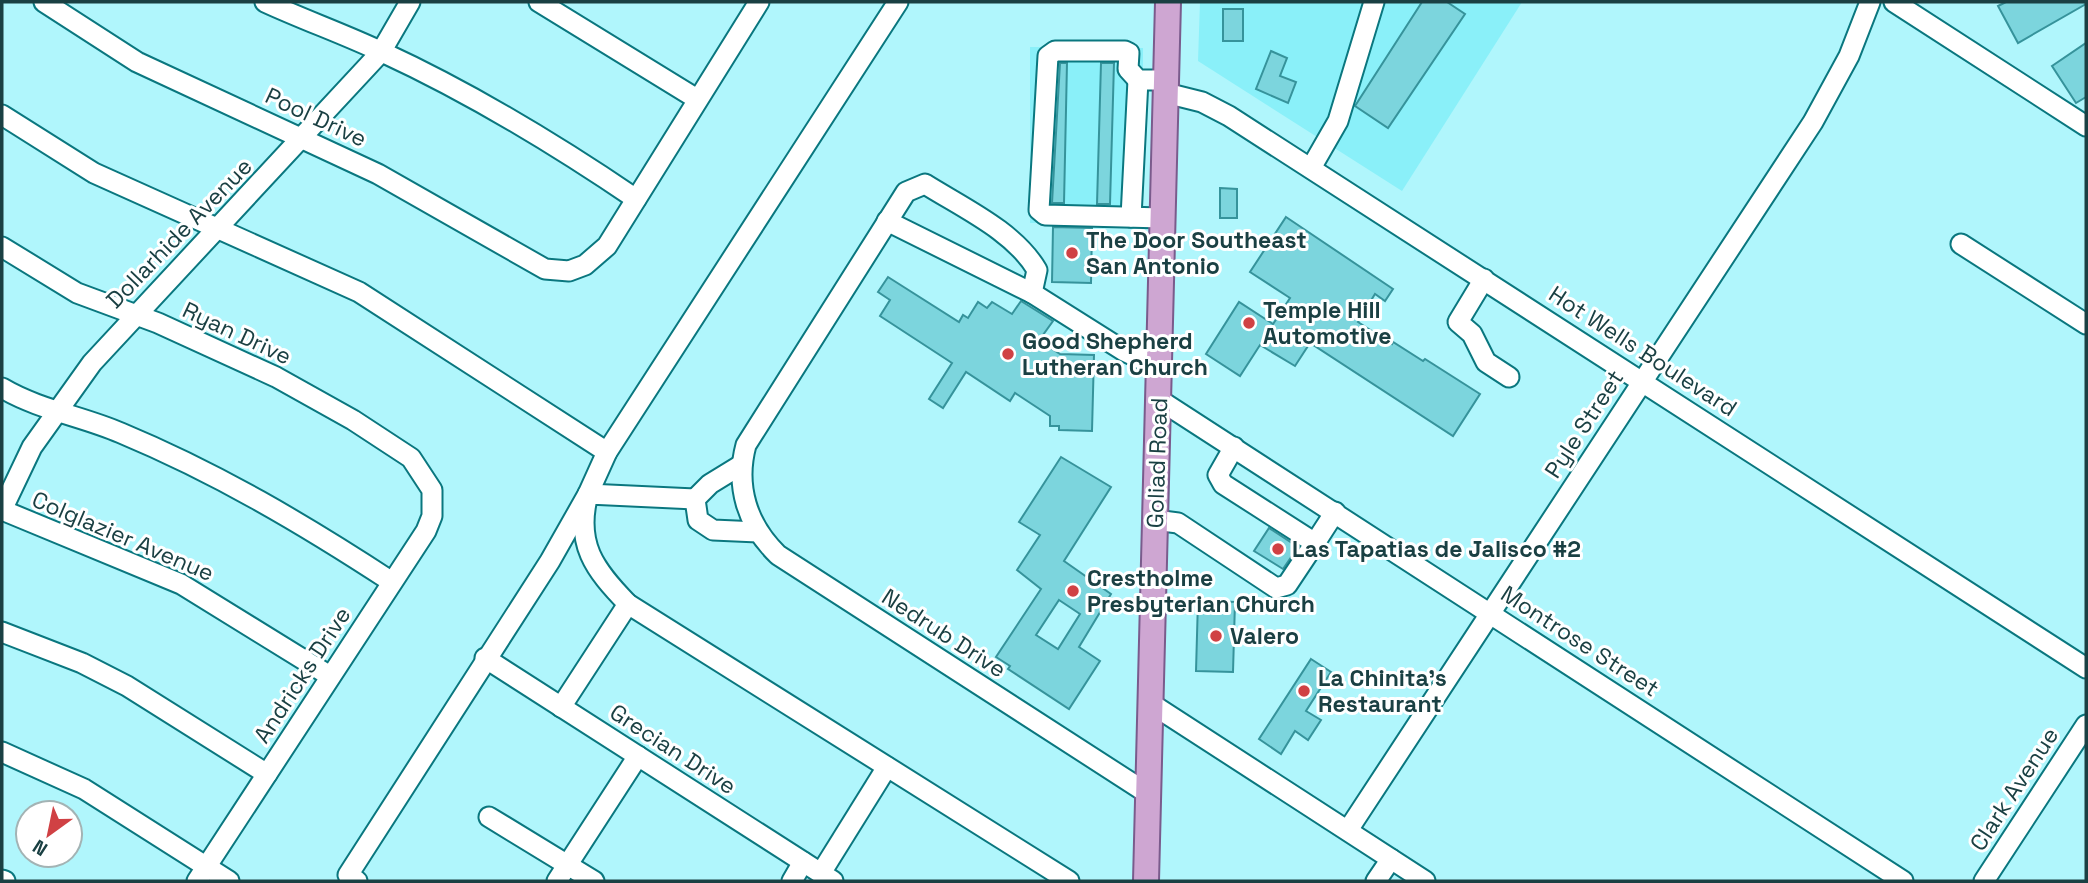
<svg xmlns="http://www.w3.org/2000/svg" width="2088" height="883" font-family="'Space Grotesk',sans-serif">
  <rect width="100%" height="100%" fill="#b0f6fc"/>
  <g fill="#8af0f9">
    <polygon points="1200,2 1522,2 1402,191 1198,61"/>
    <polygon points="1030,47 1143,48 1143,223 1030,223"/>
  </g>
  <g fill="#7cd5dd" stroke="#36939b" stroke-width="2" fill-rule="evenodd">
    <polygon points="1422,2 1447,2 1465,14 1388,128 1355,106"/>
    <polygon points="2006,2 2086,2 2086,4 2018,43 1998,6"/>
    <rect x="1223" y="9" width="20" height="32"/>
    <polygon points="2086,43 2086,97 2076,103 2052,66"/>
    <polygon points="1271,51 1287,58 1280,76 1296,82 1288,103 1256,89"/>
    <polygon points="1060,63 1067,63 1064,203 1052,203"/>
    <polygon points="1101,63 1114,63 1110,204 1097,204"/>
    <polygon points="1220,188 1237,189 1237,218 1220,218"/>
    <polygon points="1286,217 1393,289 1385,301 1375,294 1358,322 1392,344 1393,342 1423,361 1425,359 1480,394 1453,436 1310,343 1295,366 1260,345 1240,376 1206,354 1239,302 1273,324 1290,298 1250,272"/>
    <polygon points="1053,227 1092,228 1091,283 1052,282"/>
    <polygon points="888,277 959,322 963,315 968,318 978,302 987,308 992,302 1012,314 1021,301 1053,321 1043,335 1050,339 1046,345 1060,354 1094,355 1092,431 1059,430 1059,426 1050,426 1050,416 1015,393 1010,401 966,372 943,408 929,399 952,363 880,316 890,300 878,292"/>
    <path d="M 1061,457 L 1111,487 L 1064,561 L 1111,594 L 1079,647 L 1100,661 L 1069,709 L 1008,669 L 1010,666 L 996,657 L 1041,589 L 1017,570 L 1040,535 L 1019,522 ZM 1059,600 L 1080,614 L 1058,649 L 1036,635 Z"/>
    <polygon points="1269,528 1298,547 1283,569 1254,551"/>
    <polygon points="1198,600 1235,602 1233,672 1196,671"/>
    <polygon points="1311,659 1331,672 1306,711 1321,720 1308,740 1295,731 1281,754 1259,739"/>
  </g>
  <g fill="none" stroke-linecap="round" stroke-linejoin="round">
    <defs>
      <g id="minor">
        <polyline points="44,2 137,62 378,174 545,269 569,271 585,265 607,246 759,2"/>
        <path d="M 265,2 C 304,20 344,34 382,52 C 471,93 555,144 636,199"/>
        <polyline points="539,2 697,99"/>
        <polyline points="1894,2 2086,126"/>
        <polyline points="1166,93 1202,102 1229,116 2086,668"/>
        <polyline points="2,115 94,173 359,292 607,452"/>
        <polyline points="1311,168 1338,121 1374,2"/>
        <polyline points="1131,217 1138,80"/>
        <polyline points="1163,218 1045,215 1039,210 1048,56 1055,51 1125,51 1129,53 1128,69 1138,80 1166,80"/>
        <polyline points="887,221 1032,293 1124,351 1159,368"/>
        <polyline points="1961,244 2086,324"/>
        <polyline points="2,247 77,293 158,323 276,377 353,420 411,458 432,490 432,516 426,531 197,881"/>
        <polyline points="1484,279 1458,322 1472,334 1486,362 1509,377"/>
        <path d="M 1032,293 L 1037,270 C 1014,231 963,208 925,184 L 906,192 L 746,445 C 735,486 747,525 778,555 L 1147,793"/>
        <path d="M 2,388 C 39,410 82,416 121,433 C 217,473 305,525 392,582"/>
        <polyline points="1158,399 1903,881"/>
        <polyline points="741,465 710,484 695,499 698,520 713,530 758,532"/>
        <path d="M 695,499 L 588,494 C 575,544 594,569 628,604 L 1069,881"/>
        <polyline points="2,510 32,447 92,363 381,52 410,2"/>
        <polyline points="2,510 181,584 330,676"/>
        <polyline points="1155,520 1178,523 1276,588 1287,585 1315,543 1223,484 1218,475 1234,447"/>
        <polyline points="1315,543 1335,512"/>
        <polyline points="2,632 82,663 127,686 267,774"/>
        <polyline points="485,658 833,881"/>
        <polyline points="1150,703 1425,881"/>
        <polyline points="561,707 628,604"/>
        <polyline points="2,752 84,789 229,881"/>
        <polyline points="489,817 594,881"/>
        <polyline points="1348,830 1813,122 1849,56 1870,2"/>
        <polyline points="821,873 887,767"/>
        <polyline points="2,880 5,881"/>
        <polyline points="357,881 348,875 550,561 588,494 607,452 898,2"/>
        <polyline points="557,881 638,756"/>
        <polyline points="792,881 803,862"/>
        <polyline points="1376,881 1391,859"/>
        <polyline points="1984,881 2086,725"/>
      </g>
      <polyline id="major" points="1146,881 1168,2"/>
    </defs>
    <use href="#minor" stroke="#0a777f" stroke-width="23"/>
    <use href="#major" stroke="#7a5b8c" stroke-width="28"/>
    <use href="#minor" stroke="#fff" stroke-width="19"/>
    <use href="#major" stroke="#cea6d2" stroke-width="24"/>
  </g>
  <g fill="#d04144" stroke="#fff" stroke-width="2.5">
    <circle cx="1072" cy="253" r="7"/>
    <circle cx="1249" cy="323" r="7"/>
    <circle cx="1008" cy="354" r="7"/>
    <circle cx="1278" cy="549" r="7"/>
    <circle cx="1073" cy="591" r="7"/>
    <circle cx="1216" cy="636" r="7"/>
    <circle cx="1304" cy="691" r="7"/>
  </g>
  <g text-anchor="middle" stroke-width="6" stroke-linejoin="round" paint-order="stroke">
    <g font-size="23" fill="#1a4043" stroke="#fff">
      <text transform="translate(316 117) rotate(25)" y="8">Pool Drive</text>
      <text transform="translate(179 233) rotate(-46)" y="8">Dollarhide Avenue</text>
      <text transform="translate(237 333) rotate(25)" y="8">Ryan Drive</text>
      <text transform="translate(1643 351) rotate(33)" y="8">Hot Wells Boulevard</text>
      <text transform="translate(1584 424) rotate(-57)" y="8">Pyle Street</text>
      <text transform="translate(1157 463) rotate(-88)" y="8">Goliad Road</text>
      <text transform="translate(123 536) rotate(23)" y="8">Colglazier Avenue</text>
      <text transform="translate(944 633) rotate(33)" y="8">Nedrub Drive</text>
      <text transform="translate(1580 641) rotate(33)" y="8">Montrose Street</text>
      <text transform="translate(302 675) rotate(-57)" y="8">Andricks Drive</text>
      <text transform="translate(673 749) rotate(33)" y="8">Grecian Drive</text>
      <text transform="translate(2014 789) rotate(-57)" y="8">Clark Avenue</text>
    </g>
    <g font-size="23" font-weight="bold" fill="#1a4043" stroke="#fff" text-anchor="start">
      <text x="1086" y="248">The Door Southeast<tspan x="1086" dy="26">San Antonio</tspan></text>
      <text x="1263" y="318">Temple Hill<tspan x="1263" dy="26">Automotive</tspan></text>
      <text x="1022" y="349">Good Shepherd<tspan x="1022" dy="26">Lutheran Church</tspan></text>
      <text x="1292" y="557">Las Tapatias de Jalisco #2</text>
      <text x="1087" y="586">Crestholme<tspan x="1087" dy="26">Presbyterian Church</tspan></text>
      <text x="1230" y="644">Valero</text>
      <text x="1318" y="686">La Chinita's<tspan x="1318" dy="26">Restaurant</tspan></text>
    </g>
  </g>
  <rect width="2088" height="883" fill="none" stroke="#1a4043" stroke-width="7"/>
  <g transform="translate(49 834) rotate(213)"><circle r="33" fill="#ffffff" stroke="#a3b3b4" stroke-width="2"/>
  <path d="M0-5L12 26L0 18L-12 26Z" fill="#d04144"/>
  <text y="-10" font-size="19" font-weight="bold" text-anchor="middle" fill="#1a4043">N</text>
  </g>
</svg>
